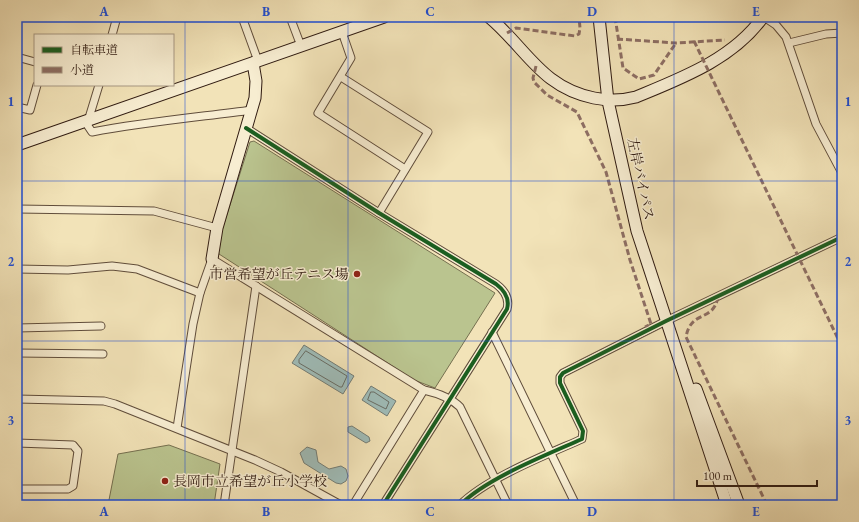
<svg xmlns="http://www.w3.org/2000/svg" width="859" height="522" font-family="'EB Garamond','Noto Serif JP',serif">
  <rect width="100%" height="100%" fill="#f2e3b8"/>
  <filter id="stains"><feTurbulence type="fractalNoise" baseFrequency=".005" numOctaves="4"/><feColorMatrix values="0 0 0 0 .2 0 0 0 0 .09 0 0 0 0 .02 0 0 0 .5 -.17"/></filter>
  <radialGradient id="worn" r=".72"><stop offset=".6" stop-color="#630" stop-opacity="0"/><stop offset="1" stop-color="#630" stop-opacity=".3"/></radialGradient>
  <g fill="#bac48f" stroke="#757050">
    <polygon points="254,141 495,293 435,388 414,380 219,254 216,249 250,142"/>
    <polygon points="169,445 220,464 214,505 108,505 118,454"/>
  </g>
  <g fill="#9fbcb8" stroke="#737c75">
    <polygon points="304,345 354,376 343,394 292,363"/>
    <polygon points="371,386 396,401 387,416 362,400"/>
    <polygon points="352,426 369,437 370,441 366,443 348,432 348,427"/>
    <polygon points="307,447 316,450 318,462 329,469 341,466 346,469 348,476 346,481 341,484 336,483 304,463 300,453"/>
  </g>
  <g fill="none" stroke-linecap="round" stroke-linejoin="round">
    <g stroke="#686c64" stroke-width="1">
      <polygon points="306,351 347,376 342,387 340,387 299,363 299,360"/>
      <polygon points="371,392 374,392 389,402 386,409 368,400"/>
    </g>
    <defs>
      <g id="street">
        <polyline points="242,17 258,61"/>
        <polyline points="290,17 301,46"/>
        <polyline points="764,17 776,25 786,37 816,124 842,173"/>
        <polyline points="342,32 351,58 318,113 405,169"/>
        <polyline points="112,35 117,17"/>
        <polyline points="789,43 826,34 842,33"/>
        <polyline points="17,57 35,62"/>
        <polyline points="341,77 428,132 379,213"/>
        <path d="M 99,85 L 88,121 L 88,126 L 92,132 C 145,122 199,117 252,110"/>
        <polyline points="17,107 30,110 37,85"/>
        <path d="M 246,128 L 379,213 L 496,284 C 504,290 510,298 507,309 L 383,505"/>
        <polyline points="17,209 154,211 217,228"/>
        <polyline points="17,249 17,251"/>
        <polyline points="17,269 68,270 112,266 137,269 200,293"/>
        <polyline points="17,328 101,326"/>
        <polyline points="492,332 576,505"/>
        <polyline points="17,353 103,354"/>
        <polyline points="17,399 104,401 115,404 255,460 281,472 341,505"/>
        <path d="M 177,428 L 193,324 L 200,293 L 212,259 L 424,390 C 437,393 450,397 460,407 L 508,505"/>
        <polyline points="17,443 73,445 78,451 73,486 68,489 17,489"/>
        <polyline points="224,505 256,286"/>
        <polyline points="353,505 424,390"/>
        <path d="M 460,505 C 487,478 546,455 582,439 L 583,431 L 560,383 L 560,377 L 563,373 L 666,321 L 842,237"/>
      </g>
      <g id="secondary">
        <path d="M 489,17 C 527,49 541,87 594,98 C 609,101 621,101 636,97 C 682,78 733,59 763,17"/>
        <polyline points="599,17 608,101 637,231 727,505"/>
        <polyline points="17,145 384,17"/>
        <polyline points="212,259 217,228 255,98 256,81 253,63"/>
        <polyline points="696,389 739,505"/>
      </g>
    </defs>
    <use href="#street" stroke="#604d3b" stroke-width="9"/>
    <use href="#secondary" stroke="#301b11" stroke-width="13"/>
    <use href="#street" stroke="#f7edd1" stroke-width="7"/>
    <use href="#secondary" stroke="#f7edd1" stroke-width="11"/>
    <g stroke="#8d6e63" stroke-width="3" stroke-dasharray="6 3" stroke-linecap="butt">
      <polyline points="396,17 400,20"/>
      <polyline points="615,17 623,68 639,79 654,75 676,43"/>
      <polyline points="507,33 516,28 575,36 579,34 580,28 579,17"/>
      <polyline points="617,39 676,43 725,40"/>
      <polyline points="694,41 842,347"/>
      <polyline points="536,66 533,78 534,82 547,95 577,112 606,172 630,260 651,324 645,327"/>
      <path d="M 718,297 C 713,323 691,309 686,337 L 767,505"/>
    </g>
    <defs>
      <g id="cycleway">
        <path d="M 246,128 L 379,213 L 496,284 C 504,290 510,298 507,309 L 383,505"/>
        <path d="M 460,505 C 487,478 546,455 582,439 L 583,431 L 560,383 L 560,377 L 563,373 L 666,321 L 842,237"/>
      </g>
    </defs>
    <use href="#cycleway" stroke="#f7edd1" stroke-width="6"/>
    <use href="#cycleway" stroke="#1b5e20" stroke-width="4"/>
  </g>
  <path fill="none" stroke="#1d4ed8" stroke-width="1" stroke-opacity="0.55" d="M 185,17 L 185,505M 348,17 L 348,505M 511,17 L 511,505M 674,17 L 674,505M 17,181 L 842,181M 17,341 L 842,341"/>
  <g fill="#8f2418" stroke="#f7edd1" stroke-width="1.5">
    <circle cx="357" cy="274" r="4"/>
    <circle cx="165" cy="481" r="4"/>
  </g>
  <g text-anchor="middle" stroke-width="3" stroke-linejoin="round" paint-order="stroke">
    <g font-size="14" fill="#301b11" stroke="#f7edd1">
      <text transform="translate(641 179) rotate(78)" y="5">左岸バイパス</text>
    </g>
    <g font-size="14" fill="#301b11" stroke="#f7edd1" text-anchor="end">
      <text x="349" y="279">市営希望が丘テニス場</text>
      <text x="173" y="486" text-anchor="start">長岡市立希望が丘小学校</text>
    </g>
  </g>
  <rect width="859" height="522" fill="none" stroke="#f2e3b8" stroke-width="44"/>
  <rect x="34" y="34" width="140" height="52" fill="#f7edd1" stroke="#a79984"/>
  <rect x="42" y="47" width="20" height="6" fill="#1b5e20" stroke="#a79984"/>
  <text x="70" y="54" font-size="12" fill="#301b11">自転車道</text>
  <rect x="42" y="67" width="20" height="6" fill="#8d6e63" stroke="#a79984"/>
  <text x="70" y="74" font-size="12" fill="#301b11">小道</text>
  <path d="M697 480v6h120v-6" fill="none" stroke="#301b11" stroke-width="2"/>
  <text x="703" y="480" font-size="12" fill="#301b11" stroke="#f7edd1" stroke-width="3" paint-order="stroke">100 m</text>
  <rect x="22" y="22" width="815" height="478" fill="none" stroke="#1d4ed8" stroke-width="1.5"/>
  <g font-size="13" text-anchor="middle" font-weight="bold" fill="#1d4ed8">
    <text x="104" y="16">A</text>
    <text x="266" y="16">B</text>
    <text x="430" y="16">C</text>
    <text x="592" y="16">D</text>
    <text x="756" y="16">E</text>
    <text x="11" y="106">1</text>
    <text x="848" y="106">1</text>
    <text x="11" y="266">2</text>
    <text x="848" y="266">2</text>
    <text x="11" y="425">3</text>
    <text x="848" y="425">3</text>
    <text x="104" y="516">A</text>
    <text x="266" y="516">B</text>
    <text x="430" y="516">C</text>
    <text x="592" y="516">D</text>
    <text x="756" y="516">E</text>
  </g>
  <rect width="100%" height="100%" filter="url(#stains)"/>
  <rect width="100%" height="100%" fill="url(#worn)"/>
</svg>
